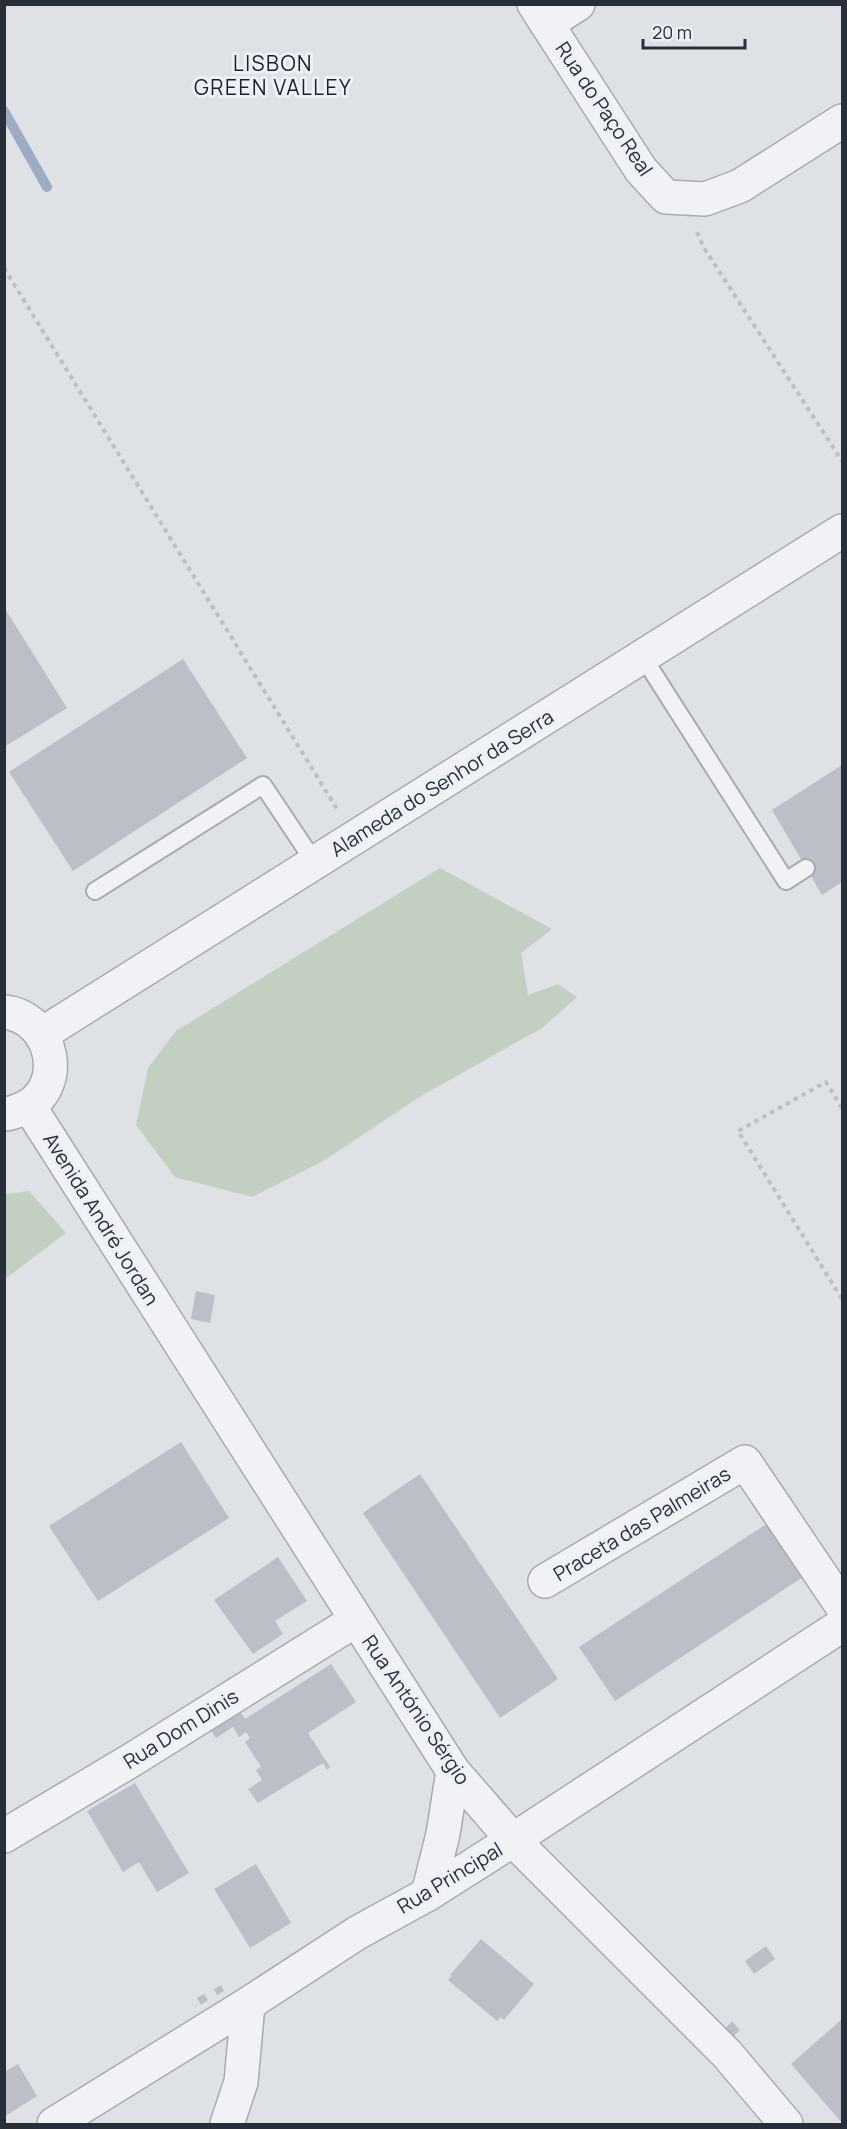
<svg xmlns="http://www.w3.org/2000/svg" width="847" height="2129" font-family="Manrope,sans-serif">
  <rect width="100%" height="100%" fill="#dee1e6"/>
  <g fill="#c3cfc0">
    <polygon points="440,868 552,929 521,953 528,995 558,984 577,997 542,1028 421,1096 325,1160 252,1197 175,1177 136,1125 148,1068 176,1031"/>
    <polygon points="29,1191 66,1233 5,1279 5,1194"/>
  </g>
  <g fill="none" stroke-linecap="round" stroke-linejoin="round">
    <polyline stroke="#9dabc3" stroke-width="10" points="4,111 47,187"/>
  </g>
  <g fill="#bcbfc8">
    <polygon points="4,607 67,708 4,747"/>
    <polygon points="183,659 247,758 73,871 9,772"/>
    <polygon points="842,765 842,882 822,895 772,810"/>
    <polygon points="196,1291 215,1295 210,1323 191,1319"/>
    <polygon points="181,1442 229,1518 98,1601 49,1526"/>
    <polygon points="420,1474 558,1679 500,1718 363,1513"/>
    <polygon points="771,1521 806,1575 615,1701 579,1647"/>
    <polygon points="278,1557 307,1601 275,1621 283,1634 253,1654 214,1600"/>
    <polygon points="331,1664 356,1702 308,1733 330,1767 327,1770 323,1763 258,1803 248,1789 262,1780 256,1770 261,1767 245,1742 250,1738 246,1732 239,1737 233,1727 216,1738 211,1731 240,1712 245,1719"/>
    <polygon points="135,1783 189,1873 157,1892 139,1862 123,1872 87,1811"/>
    <polygon points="256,1864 291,1923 250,1948 214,1889"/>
    <polygon points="481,1939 534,1984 504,2020 501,2017 497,2021 448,1980 452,1976 450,1975"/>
    <polygon points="766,1946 775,1959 754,1974 745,1961"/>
    <polygon points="221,1985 224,1991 217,1995 214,1989"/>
    <polygon points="204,1994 208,2000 201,2005 197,1998"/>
    <polygon points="842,2019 842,2123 791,2064"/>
    <polygon points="732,2021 740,2030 732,2038 724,2030"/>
    <polygon points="18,2064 37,2096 4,2117 4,2072"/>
  </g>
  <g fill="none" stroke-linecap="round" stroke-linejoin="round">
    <defs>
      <g id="service">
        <polyline points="643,657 786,881 806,868"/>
        <polyline points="95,891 263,785 315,863"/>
      </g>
      <g id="minor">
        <polyline points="534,4 641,170 666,197 705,199 740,186 842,121"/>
        <polyline points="547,24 578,4"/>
        <polyline points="545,1581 745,1462 842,1606"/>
        <polyline points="4,1836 130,1761 356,1620"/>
        <polyline points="513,1840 727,2054 786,2124"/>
        <polyline points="227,2124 241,2082 248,2004"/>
      </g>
      <g id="tertiary">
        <path d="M 4,1012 C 54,1017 69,1089 22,1109 C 16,1111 11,1114 4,1114"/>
        <polyline points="42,1034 842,531"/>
        <polyline points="29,1106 453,1771 513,1840"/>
        <polyline points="428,1894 443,1834 453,1771"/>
        <polyline points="54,2124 248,2004 357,1933 428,1894 513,1840 842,1625"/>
      </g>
    </defs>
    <use href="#service" stroke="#a8abb3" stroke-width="20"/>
    <use href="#minor" stroke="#a8abb3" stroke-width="36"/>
    <use href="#tertiary" stroke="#a8abb3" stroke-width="36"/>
    <g stroke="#bcbfc5" stroke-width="4" stroke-dasharray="4.5 4.5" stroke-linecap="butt">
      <polyline points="697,232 704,248 842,461"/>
      <polyline points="4,268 337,809"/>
      <polyline points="842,1108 826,1082 738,1131 842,1299"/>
    </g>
    <use href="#service" stroke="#f0f2f5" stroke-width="16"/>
    <use href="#minor" stroke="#f0f2f5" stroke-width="33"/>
    <use href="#tertiary" stroke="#f0f2f5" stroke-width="33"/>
  </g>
  <g text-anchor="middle" stroke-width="6" stroke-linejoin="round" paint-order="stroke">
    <g font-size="20" fill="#292e3b" stroke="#edf0f4">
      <text transform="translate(604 109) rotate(56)" y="7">Rua do Paço Real</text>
      <text transform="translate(442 783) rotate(-32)" y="7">Alameda do Senhor da Serra</text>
      <text transform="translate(101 1219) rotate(58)" y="7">Avenida André Jordan</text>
      <text transform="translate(642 1524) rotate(-31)" y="7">Praceta das Palmeiras</text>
      <text transform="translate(416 1710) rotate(56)" y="7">Rua António Sérgio</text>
      <text transform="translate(181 1729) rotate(-32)" y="7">Rua Dom Dinis</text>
      <text transform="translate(450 1878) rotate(-31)" y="7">Rua Principal</text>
    </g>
    <g font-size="21" letter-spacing="1.5" fill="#1b1f2c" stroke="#edf0f4">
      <text x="273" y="71">LISBON<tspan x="273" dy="24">GREEN VALLEY</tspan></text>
    </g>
  </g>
  <rect width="847" height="2129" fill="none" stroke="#292e3b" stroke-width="12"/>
  <path d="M643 39v9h102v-9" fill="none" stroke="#292e3b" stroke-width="3"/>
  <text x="652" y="39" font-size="18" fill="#292e3b" stroke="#edf0f4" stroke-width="4.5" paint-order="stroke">20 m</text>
</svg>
